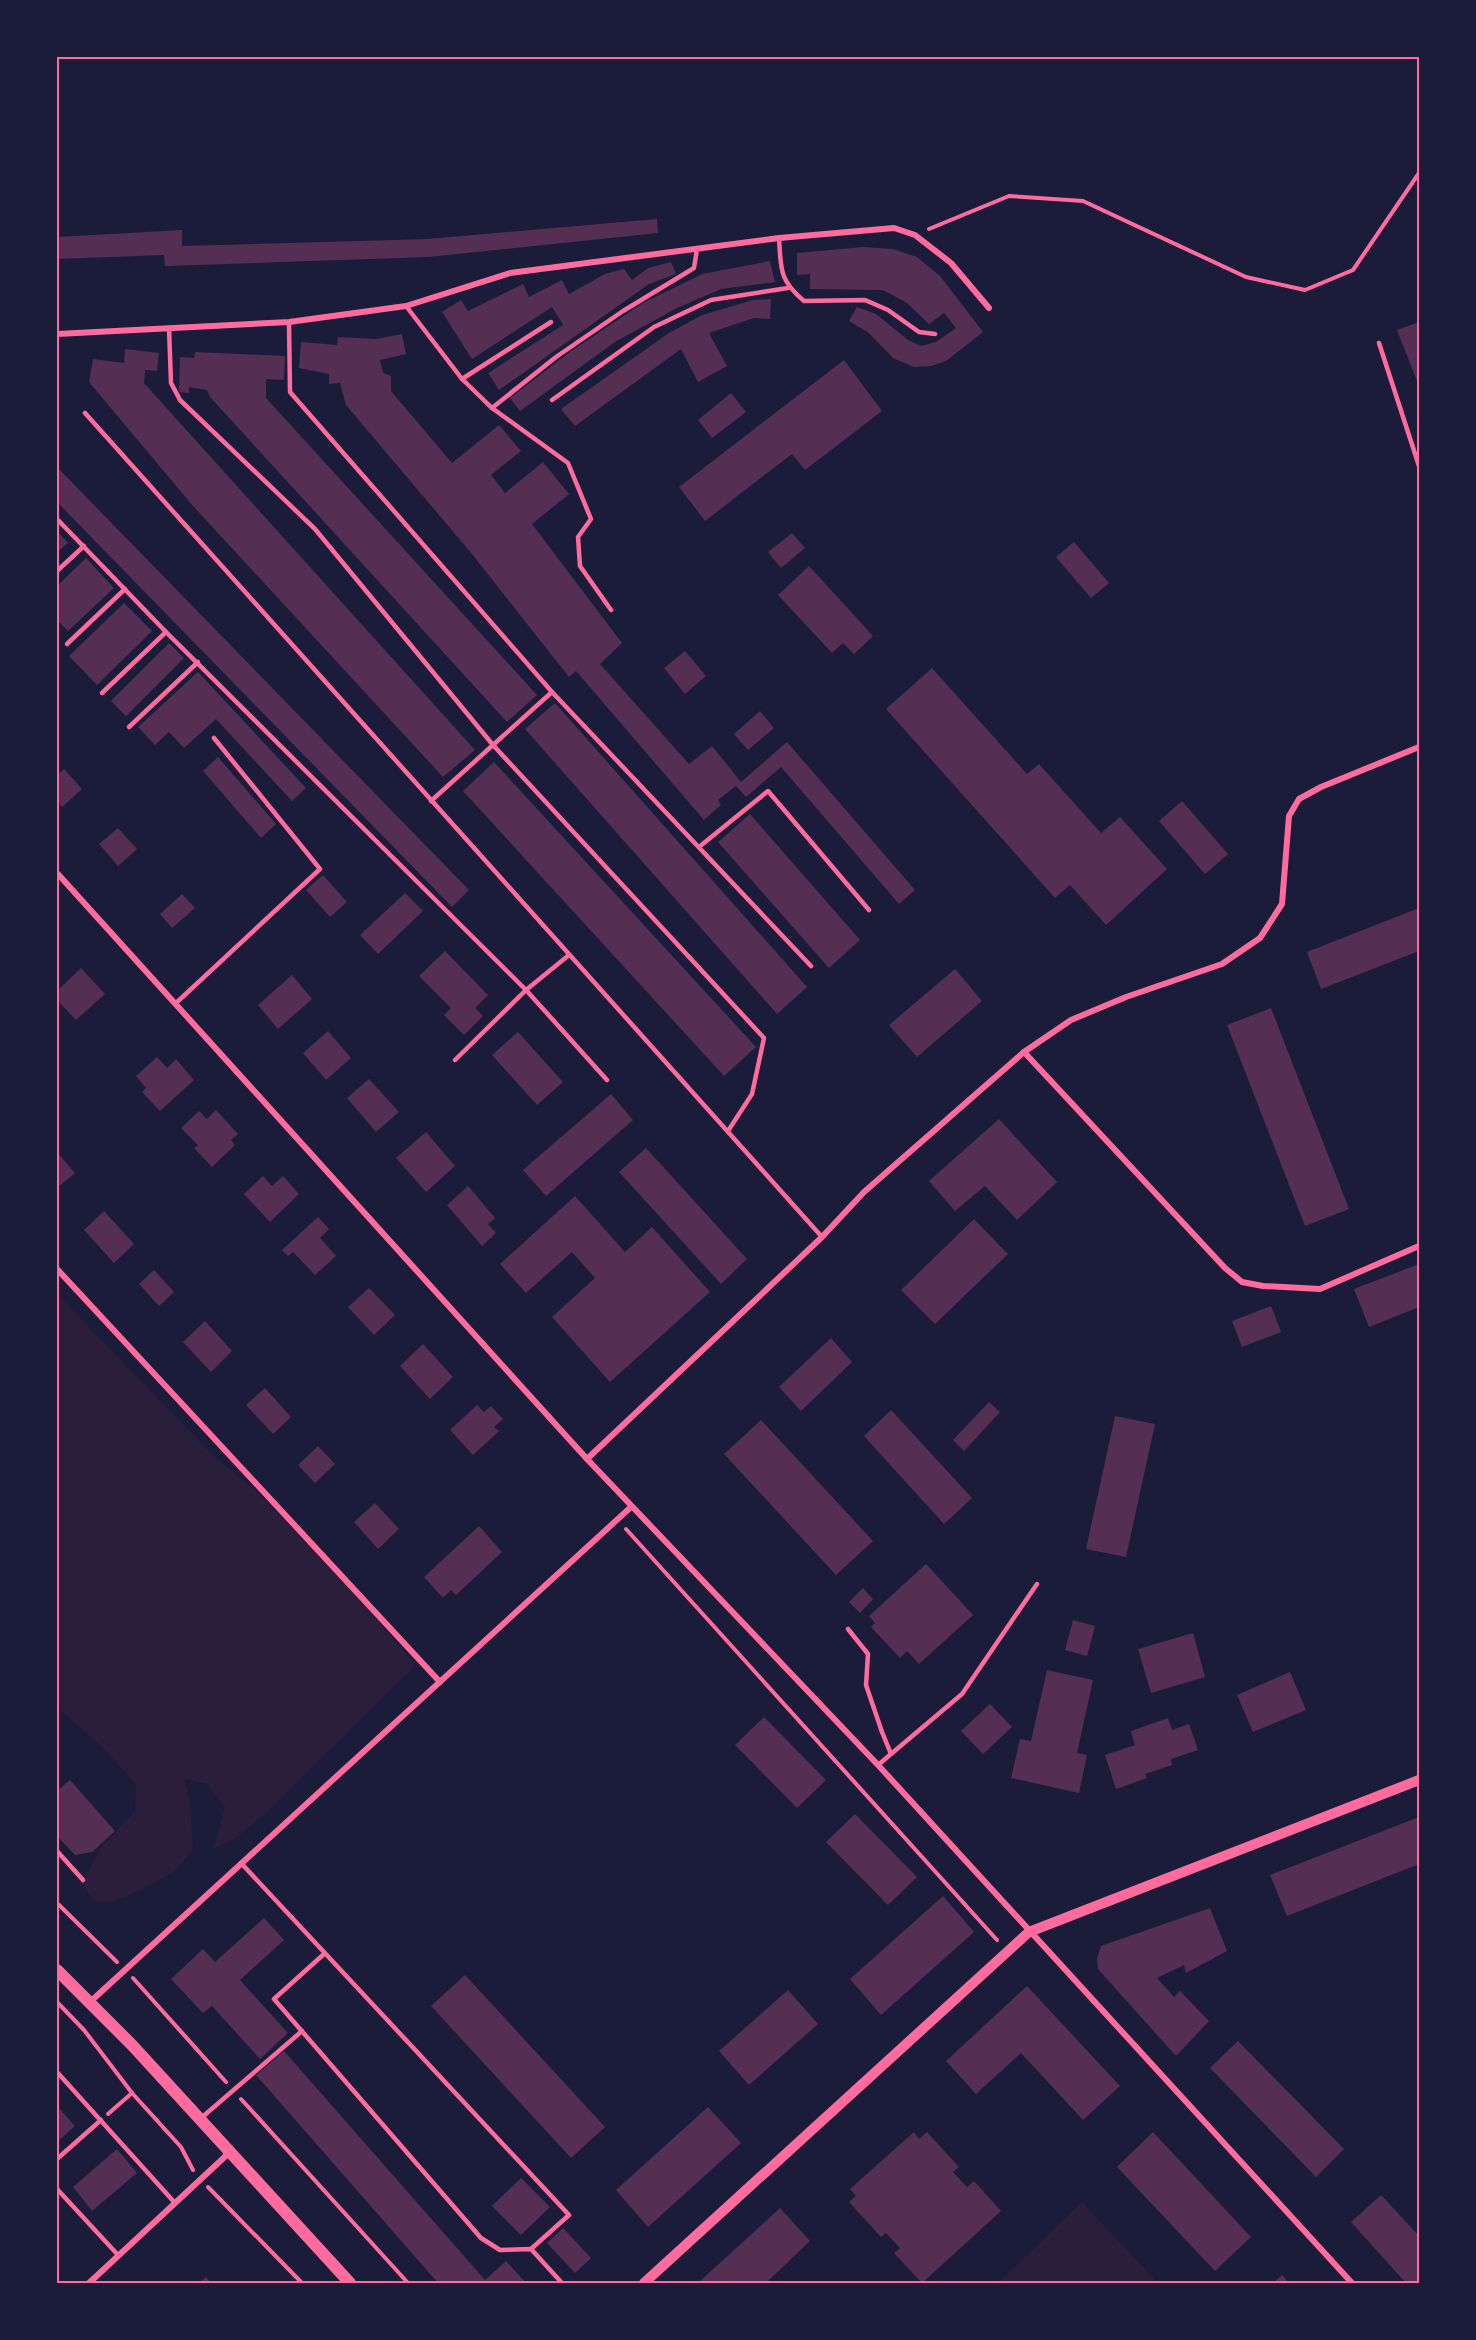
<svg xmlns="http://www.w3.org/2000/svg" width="1476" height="2340" font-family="'PT Sans Narrow',sans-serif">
  <rect width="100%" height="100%" fill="#1b1b3a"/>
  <g fill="#2a1e3b">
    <polygon points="57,1294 213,1455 256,1491 345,1583 416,1665 264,1815 234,1839 213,1849 225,1807 207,1784 184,1779 190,1801 193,1850 175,1871 147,1887 113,1902 94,1901 82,1884 99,1850 135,1811 136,1784 102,1747 57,1707"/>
    <polygon points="1082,2202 1158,2283 998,2283"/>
  </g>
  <g fill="#542f53">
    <polygon points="657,219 658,233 428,257 165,266 164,255 57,259 57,237 182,230 182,246 428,239"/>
    <polygon points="863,247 893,249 917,257 940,276 983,332 946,361 931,366 914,367 893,358 869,333 849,321 857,307 876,314 908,340 921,346 936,342 956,328 944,313 929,324 907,303 883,290 810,289 810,274 797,275 797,253"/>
    <polygon points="770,261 775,282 721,289 677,308 615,342 520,411 510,398 570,352 643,303 702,274"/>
    <polygon points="671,262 676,274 649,284 499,390 488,373 563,325 552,307 472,359 442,312 461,300 468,311 523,284 529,297 562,280 569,294 605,274 624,269 632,280 648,268"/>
    <polygon points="771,299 770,319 754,318 709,333 727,366 698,382 681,349 575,426 561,409 669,333 702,315 753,300"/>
    <polygon points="1419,322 1419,386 1397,330"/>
    <polygon points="402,334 406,354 380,360 383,373 391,376 391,391 452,463 499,425 521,451 491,475 505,493 543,462 569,494 532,524 622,643 600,664 689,764 712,746 741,782 787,742 915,890 899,904 781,767 746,797 736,786 718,800 721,805 704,820 576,671 569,677 472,554 346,405 340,383 329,384 329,374 299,368 301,342 337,345 338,337 376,339"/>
    <polygon points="125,349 159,353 157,371 145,370 144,383 475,750 443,777 193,506 89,382 93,359 124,363"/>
    <polygon points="195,352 285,356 284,380 266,379 266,398 537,695 507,722 210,397 207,390 189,387 189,393 179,392 180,357 194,358"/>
    <polygon points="844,360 882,411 805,470 792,454 705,521 679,487"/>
    <polygon points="731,393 746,412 712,438 698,420"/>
    <polygon points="57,467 469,890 452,907 57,502"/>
    <polygon points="57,531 68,543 57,552"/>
    <polygon points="792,533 805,548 781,568 768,552"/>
    <polygon points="1074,542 1109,583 1091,598 1056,557"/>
    <polygon points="86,558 114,588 68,631 57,620 57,586"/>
    <polygon points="809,566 873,636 854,654 843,643 832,653 778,595"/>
    <polygon points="124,603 152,631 97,685 69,656"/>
    <polygon points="169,643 184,658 126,716 111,701"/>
    <polygon points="685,651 706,676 685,694 664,668"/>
    <polygon points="932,668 1027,774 1039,764 1101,833 1120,817 1167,869 1106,925 1070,885 1055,898 886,709"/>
    <polygon points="198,672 306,788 292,801 216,719 184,748 169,732 155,745 138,727"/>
    <polygon points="555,703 807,987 777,1014 525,729"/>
    <polygon points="760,711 774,728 748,750 734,734"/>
    <polygon points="218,757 276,824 261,838 203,771"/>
    <polygon points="494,762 756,1047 724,1076 463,791"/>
    <polygon points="64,769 82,789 62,807 57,800 57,775"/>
    <polygon points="1182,801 1228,854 1205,874 1159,821"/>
    <polygon points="750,814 860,940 829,968 718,842"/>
    <polygon points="118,828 137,849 118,866 99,844"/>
    <polygon points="323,875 347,902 330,917 306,890"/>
    <polygon points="405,893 423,911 378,954 360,935"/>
    <polygon points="182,894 195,908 172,928 160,914"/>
    <polygon points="1419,908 1419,951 1321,989 1307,952"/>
    <polygon points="445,951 488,995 475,1008 483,1016 464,1035 444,1015 451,1008 419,976"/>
    <polygon points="81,968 105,994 76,1020 57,1000 57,991"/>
    <polygon points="955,969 982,1001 917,1057 889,1025"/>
    <polygon points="292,975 312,999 278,1029 258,1005"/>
    <polygon points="1271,1008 1349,1209 1305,1226 1227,1025"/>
    <polygon points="328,1031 351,1058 326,1080 303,1053"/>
    <polygon points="518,1032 563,1082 537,1105 492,1055"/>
    <polygon points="157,1057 167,1068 176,1059 194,1080 160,1111 142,1092 146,1088 136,1076"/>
    <polygon points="369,1079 399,1112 376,1132 347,1098"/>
    <polygon points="611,1094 633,1120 546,1196 523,1170"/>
    <polygon points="216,1110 238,1134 231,1140 235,1145 212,1167 194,1148 198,1145 181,1128 199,1111 207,1119"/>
    <polygon points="999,1119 1057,1182 1017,1220 985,1186 955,1211 929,1181"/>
    <polygon points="426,1132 455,1166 426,1192 396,1158"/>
    <polygon points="646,1148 747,1259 721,1284 619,1172"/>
    <polygon points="57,1152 75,1173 58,1187 57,1185"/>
    <polygon points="263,1176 272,1186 283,1176 299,1194 270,1222 244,1194"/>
    <polygon points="468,1186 495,1218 488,1224 496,1233 482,1246 447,1205"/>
    <polygon points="575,1196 625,1252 652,1227 710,1292 610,1382 552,1317 595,1278 572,1252 526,1293 500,1264"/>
    <polygon points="104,1211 134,1244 114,1263 84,1230"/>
    <polygon points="318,1217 329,1229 320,1238 336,1256 315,1275 293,1252 288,1256 282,1250"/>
    <polygon points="974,1219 1008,1254 935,1324 901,1290"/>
    <polygon points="1419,1264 1419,1307 1369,1327 1354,1289"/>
    <polygon points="154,1270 174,1292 159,1306 139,1284"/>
    <polygon points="369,1288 395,1315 374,1335 348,1307"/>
    <polygon points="1271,1306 1281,1332 1242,1347 1232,1321"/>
    <polygon points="205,1321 232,1351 211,1372 183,1342"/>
    <polygon points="831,1338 852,1362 801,1411 779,1387"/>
    <polygon points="423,1344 453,1377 430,1399 400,1366"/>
    <polygon points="265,1388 291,1417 273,1434 246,1405"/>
    <polygon points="989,1402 1000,1412 964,1451 953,1440"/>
    <polygon points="477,1405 484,1412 491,1406 503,1419 494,1427 499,1431 473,1455 450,1430"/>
    <polygon points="891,1410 972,1498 944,1524 864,1436"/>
    <polygon points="1115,1416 1155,1424 1126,1557 1086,1549"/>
    <polygon points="761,1420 873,1541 836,1575 724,1454"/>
    <polygon points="318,1446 335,1464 315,1483 298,1465"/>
    <polygon points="375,1503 399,1529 378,1549 354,1522"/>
    <polygon points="479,1526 502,1552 456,1595 451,1590 443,1598 424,1577"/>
    <polygon points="926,1564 973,1615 919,1664 907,1651 900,1658 871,1627 875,1623 869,1616"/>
    <polygon points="863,1588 873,1599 860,1613 849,1602"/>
    <polygon points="1073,1620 1095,1626 1087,1656 1065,1650"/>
    <polygon points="1193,1633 1205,1677 1151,1693 1138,1649"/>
    <polygon points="1047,1670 1093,1680 1077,1753 1087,1755 1079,1793 1011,1778 1020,1739 1031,1741"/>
    <polygon points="1290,1672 1306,1710 1253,1732 1237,1695"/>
    <polygon points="990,1704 1012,1727 983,1754 961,1731"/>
    <polygon points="764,1717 826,1780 797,1808 735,1745"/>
    <polygon points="1168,1718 1172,1730 1189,1724 1198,1750 1171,1759 1172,1765 1145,1774 1147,1778 1116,1789 1105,1755 1135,1745 1131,1731"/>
    <polygon points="70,1780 115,1831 92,1852 75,1855 57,1836 57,1791"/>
    <polygon points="855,1814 917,1877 888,1905 826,1842"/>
    <polygon points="1419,1817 1419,1864 1287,1916 1270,1875"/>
    <polygon points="943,1896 974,1932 881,2015 850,1979"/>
    <polygon points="1210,1908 1227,1951 1186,1973 1184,1965 1157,1978 1174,1997 1180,1991 1209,2021 1176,2056 1098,1969 1097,1959 1101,1946"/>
    <polygon points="264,1918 284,1940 240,1980 288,2033 260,2059 212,2006 203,2013 171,1979 203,1949 215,1962"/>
    <polygon points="465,1975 605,2127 571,2158 431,2006"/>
    <polygon points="1027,1986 1120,2086 1083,2120 1021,2053 976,2094 946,2061"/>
    <polygon points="788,1990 818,2024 749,2085 719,2051"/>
    <polygon points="1238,2041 1344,2149 1316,2177 1210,2068"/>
    <polygon points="284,2051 485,2280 506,2261 526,2283 438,2283 256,2075"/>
    <polygon points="57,2106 75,2126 57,2142"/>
    <polygon points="708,2107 741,2143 648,2227 616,2190"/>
    <polygon points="914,2132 919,2139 927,2132 959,2167 953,2172 967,2187 974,2181 1001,2211 922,2283 894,2253 900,2248 886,2233 881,2237 849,2202 856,2196 850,2189"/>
    <polygon points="1153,2132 1251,2237 1215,2271 1117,2167"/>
    <polygon points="117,2149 137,2173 92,2211 73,2187"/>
    <polygon points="521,2178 550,2207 521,2235 492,2206"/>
    <polygon points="1381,2195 1419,2236 1419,2283 1406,2283 1351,2222"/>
    <polygon points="780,2208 810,2241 766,2283 698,2283"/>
    <polygon points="563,2228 591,2258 575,2273 547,2243"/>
    <polygon points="1282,2275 1289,2283 1273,2283"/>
    <polygon points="206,2277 211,2283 199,2283"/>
  </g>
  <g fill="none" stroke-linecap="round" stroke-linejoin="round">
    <g stroke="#ff6b9d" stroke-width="4">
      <polyline points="929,229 1009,196 1083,201 1246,277 1305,290 1353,270 1419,173"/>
      <polyline points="626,1529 997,1940"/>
      <polyline points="57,1903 117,1962"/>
      <polyline points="133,1978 226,2082"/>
      <polyline points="57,2002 84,2030 132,2093 181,2147 193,2170"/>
      <polyline points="241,2099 408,2283"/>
      <polyline points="108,2114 132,2093"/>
      <polyline points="208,2187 302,2283"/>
    </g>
    <g stroke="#ff6b9d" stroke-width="4.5">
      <path d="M 779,238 C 781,269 779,280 804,301 L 865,300 L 888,310 L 919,332 L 935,334"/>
      <polyline points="406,306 462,379 492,408 568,463 591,519 578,537 580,566 611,610"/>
      <polyline points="289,322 290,392 552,692 811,966"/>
      <polyline points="169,328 171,383 180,400 315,529 493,745 552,692"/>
      <polyline points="1379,343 1419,466"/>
      <polyline points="462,379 551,322"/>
      <polyline points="552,400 654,327 711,300 788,288"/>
      <polyline points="492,408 556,357 623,311 694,268 697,249"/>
      <polyline points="85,413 822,1237"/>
      <polyline points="57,519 166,632 526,990 607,1080"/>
      <polyline points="57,571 84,546"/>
      <polyline points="67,644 125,589"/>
      <polyline points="102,693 166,632"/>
      <polyline points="129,727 198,662"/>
      <polyline points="431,801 493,745 764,1038 752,1094 728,1131"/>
      <polyline points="699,847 768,791 869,910"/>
      <polyline points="175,1004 320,869 214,738"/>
      <polyline points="455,1060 526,990 569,955"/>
      <polyline points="848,1629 868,1654 866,1685 882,1732 891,1754"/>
      <polyline points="878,1765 962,1694 1037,1584"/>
      <polyline points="57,1851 83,1880"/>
      <polyline points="241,1863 569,2215 531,2249"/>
      <polyline points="324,1954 274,1999 481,2238 500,2250 531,2249 562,2283"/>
      <polyline points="57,2072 175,2203"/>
      <polyline points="200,2119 302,2031"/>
      <polyline points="57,2159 101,2120"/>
      <polyline points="57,2189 118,2255"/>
    </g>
    <g stroke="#ff6b9d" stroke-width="6">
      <polyline points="57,334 289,322 406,306 510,273 779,238 894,228 915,235 951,263 989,308"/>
      <polyline points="57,873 587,1459 878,1765 1352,2283"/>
      <polyline points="1024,1052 1225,1268 1242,1282 1263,1286 1320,1289 1419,1246"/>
      <polyline points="57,1269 440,1682"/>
      <polyline points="587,1459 822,1237 864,1192 1024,1052 1071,1020 1126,997 1222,964 1260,938 1282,904 1289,816 1299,799 1321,787 1419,747"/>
      <polyline points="90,2002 631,1507"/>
      <polyline points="89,2283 230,2152"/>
    </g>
    <polyline stroke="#ff6b9d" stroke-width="10" points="644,2283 1029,1932 1419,1780"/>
    <polyline stroke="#ff6b9d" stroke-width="12" points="57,1970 132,2045 350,2283"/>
  </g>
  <rect width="1476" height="2340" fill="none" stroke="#1b1b3a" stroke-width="117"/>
  <rect x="58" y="58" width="1360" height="2224" fill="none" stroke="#ff6b9d" stroke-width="2"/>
</svg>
